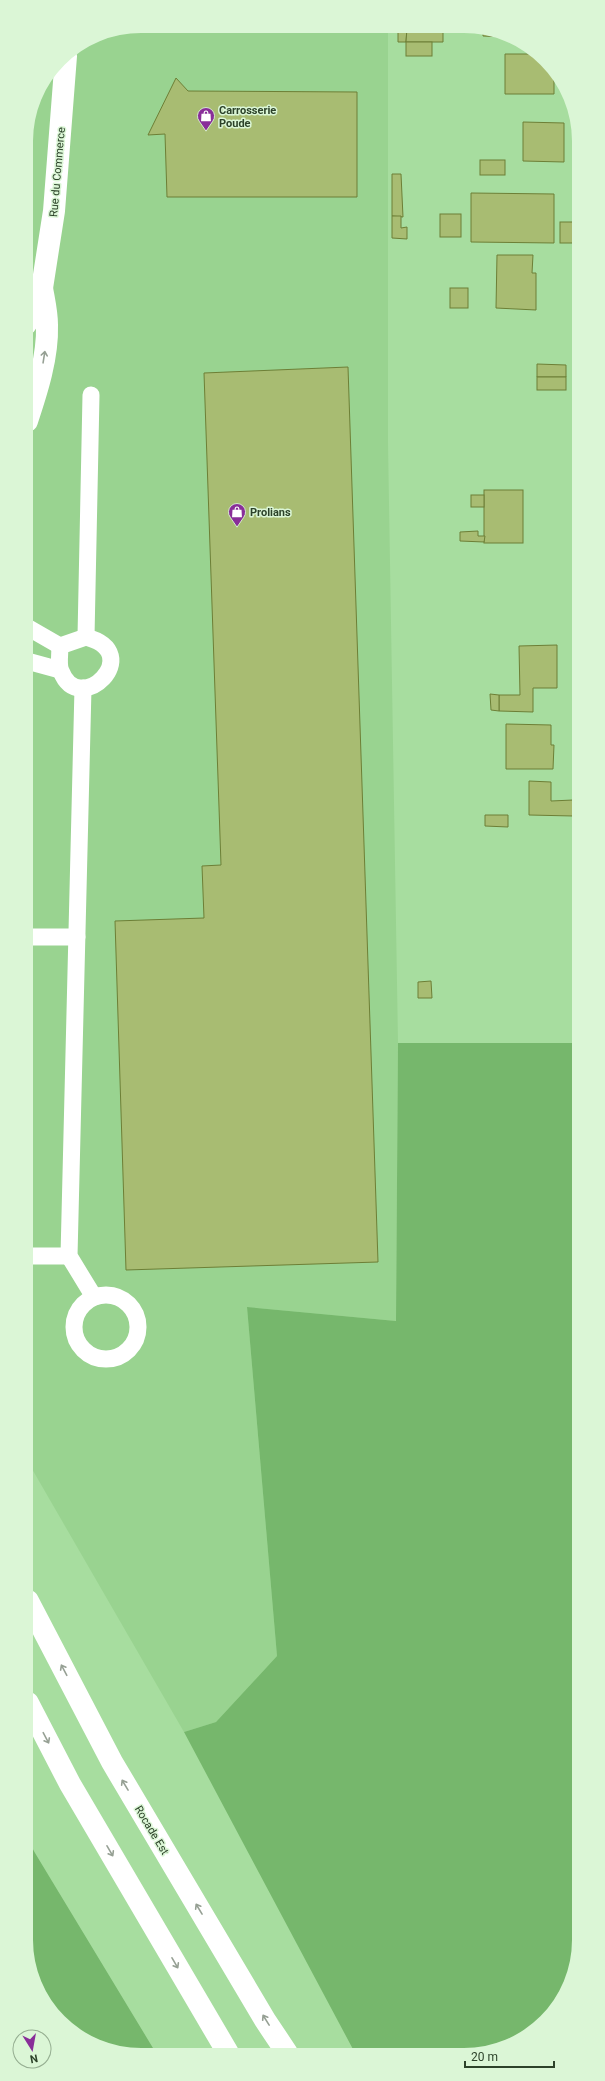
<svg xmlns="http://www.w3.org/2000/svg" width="605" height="2081" font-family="Roboto,sans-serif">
  <rect width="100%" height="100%" fill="#a7dd9f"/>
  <polygon fill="#99d390" points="141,26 388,28 388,443 398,1043 396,1321 247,1307 277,1656 216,1722 184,1732 28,1462 26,134 38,90 60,59 97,35"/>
  <g fill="#76b76c">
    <polygon points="398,1043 578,1043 579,1947 570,1984 550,2016 521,2040 486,2053 355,2053 184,1732 216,1722 277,1656 247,1307 396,1321"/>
    <polygon points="28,1840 35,1853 156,2053 119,2053 60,2022 28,1962"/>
  </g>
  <g fill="#a8bc72" stroke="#6d7f36">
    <polygon points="398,28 407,28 406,42 398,42"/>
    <polygon points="407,28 443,28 443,42 406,42"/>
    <polygon points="483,28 487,28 503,37 483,36"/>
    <rect x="406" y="42" width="26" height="14"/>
    <polygon points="505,54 535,54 546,60 554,76 554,94 505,94"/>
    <polygon points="176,78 188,91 357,92 357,197 167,197 165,134 148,135"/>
    <polygon points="523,122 564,123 564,162 523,161"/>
    <rect x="480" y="160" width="25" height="15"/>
    <polygon points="392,174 401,174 403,217 392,216"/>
    <polygon points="471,193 554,194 554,243 471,242"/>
    <rect x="440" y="214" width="21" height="23"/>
    <polygon points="392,216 401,216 401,228 407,227 407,239 392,238"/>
    <rect x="560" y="222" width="17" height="21"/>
    <polygon points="497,255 533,255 532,273 536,273 536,310 496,308"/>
    <rect x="450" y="288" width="18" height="20"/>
    <polygon points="537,364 566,365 566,377 537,377"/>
    <polygon points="348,367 378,1262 126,1270 115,921 204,918 202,866 221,865 204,373"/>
    <rect x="537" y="377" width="29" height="13"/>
    <rect x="484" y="490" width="39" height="53"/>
    <rect x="471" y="495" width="13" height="12"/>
    <polygon points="478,531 478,536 485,536 484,542 460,541 460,532"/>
    <polygon points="557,645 557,688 533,688 533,712 499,711 499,695 520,695 519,646"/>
    <polygon points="490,694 499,695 499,711 491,710"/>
    <polygon points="506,724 551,725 551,745 554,745 553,769 506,769"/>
    <polygon points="529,781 551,782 551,801 573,800 573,816 529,815"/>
    <polygon points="485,815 508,815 508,827 485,826"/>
    <polygon points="431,981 432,998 418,998 418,982"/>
  </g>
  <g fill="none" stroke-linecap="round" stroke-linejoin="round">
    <g stroke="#fff" stroke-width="17">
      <polyline points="27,627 60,646"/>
      <polyline points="86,637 91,395"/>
      <path d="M 86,637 C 147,653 79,719 61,671 C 58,665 60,654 60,646 Z"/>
      <polyline points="27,661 60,670"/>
      <polyline points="83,688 69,1256 94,1297"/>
      <polyline points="27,937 77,937"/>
      <polyline points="27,1256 69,1256"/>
      <circle cx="106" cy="1327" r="32"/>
    </g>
    <g stroke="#fff" stroke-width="22">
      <polyline points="26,324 42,288 54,211 66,56"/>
      <path d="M 27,421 C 37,391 48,357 47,325 C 47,312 44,300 42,288"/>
    </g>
    <g stroke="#fff" stroke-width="22">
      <polyline points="28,1601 112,1762 265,2020 287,2053"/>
      <polyline points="28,1703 70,1784 228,2053"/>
    </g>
  </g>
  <defs><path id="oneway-shaft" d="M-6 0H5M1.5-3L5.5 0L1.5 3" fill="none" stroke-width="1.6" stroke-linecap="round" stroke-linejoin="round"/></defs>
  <g stroke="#96a094">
    <use href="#oneway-shaft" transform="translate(44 357) rotate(-81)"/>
    <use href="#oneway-shaft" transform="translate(64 1670) rotate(-118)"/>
    <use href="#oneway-shaft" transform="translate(46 1738) rotate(62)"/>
    <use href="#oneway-shaft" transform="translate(125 1785) rotate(-121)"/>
    <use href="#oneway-shaft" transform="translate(110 1851) rotate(60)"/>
    <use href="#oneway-shaft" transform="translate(199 1909) rotate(-121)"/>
    <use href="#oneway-shaft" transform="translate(175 1963) rotate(60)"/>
    <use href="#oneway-shaft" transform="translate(266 2020) rotate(-122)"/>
  </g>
  <defs>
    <symbol id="shop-pin" viewBox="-11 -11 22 30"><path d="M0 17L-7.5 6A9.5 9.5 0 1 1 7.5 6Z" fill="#892e99" stroke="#dbf6d6"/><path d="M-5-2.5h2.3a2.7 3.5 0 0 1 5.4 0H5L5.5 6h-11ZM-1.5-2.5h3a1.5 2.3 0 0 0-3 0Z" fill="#fff"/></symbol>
  </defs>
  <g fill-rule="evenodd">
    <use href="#shop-pin" x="196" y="106" width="20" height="27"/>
    <use href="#shop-pin" x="227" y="502" width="20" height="27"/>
  </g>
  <g text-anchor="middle" stroke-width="3" stroke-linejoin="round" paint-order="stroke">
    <g font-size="11" font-weight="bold" fill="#2c4229" stroke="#dbf6d6" text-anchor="start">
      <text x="219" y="114">Carrosserie<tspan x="219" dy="13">Poude</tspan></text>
      <text x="250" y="516">Prolians</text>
    </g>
    <g font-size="11" fill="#2c4229" stroke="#dbf6d6">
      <text transform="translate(57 172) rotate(-85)" y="4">Rue du Commerce</text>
      <text transform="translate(152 1830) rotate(59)" y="4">Rocade Est</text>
    </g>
  </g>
  <path d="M0 0H605V2081H0ZM141 33H464A108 108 0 0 1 572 141V1940A108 108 0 0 1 464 2048H141A108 108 0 0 1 33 1940V141A108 108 0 0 1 141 33Z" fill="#dbf6d6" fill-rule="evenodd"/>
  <g transform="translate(32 2049) rotate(169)"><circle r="19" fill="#dbf6d6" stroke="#95ae91"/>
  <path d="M0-3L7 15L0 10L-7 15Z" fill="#892e99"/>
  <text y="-6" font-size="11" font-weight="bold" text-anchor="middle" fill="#2c4229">N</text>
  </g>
  <path d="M465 2061v6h89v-6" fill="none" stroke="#2c4229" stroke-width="2"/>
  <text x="471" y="2061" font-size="12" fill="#2c4229" stroke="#dbf6d6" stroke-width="3" paint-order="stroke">20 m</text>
</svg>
